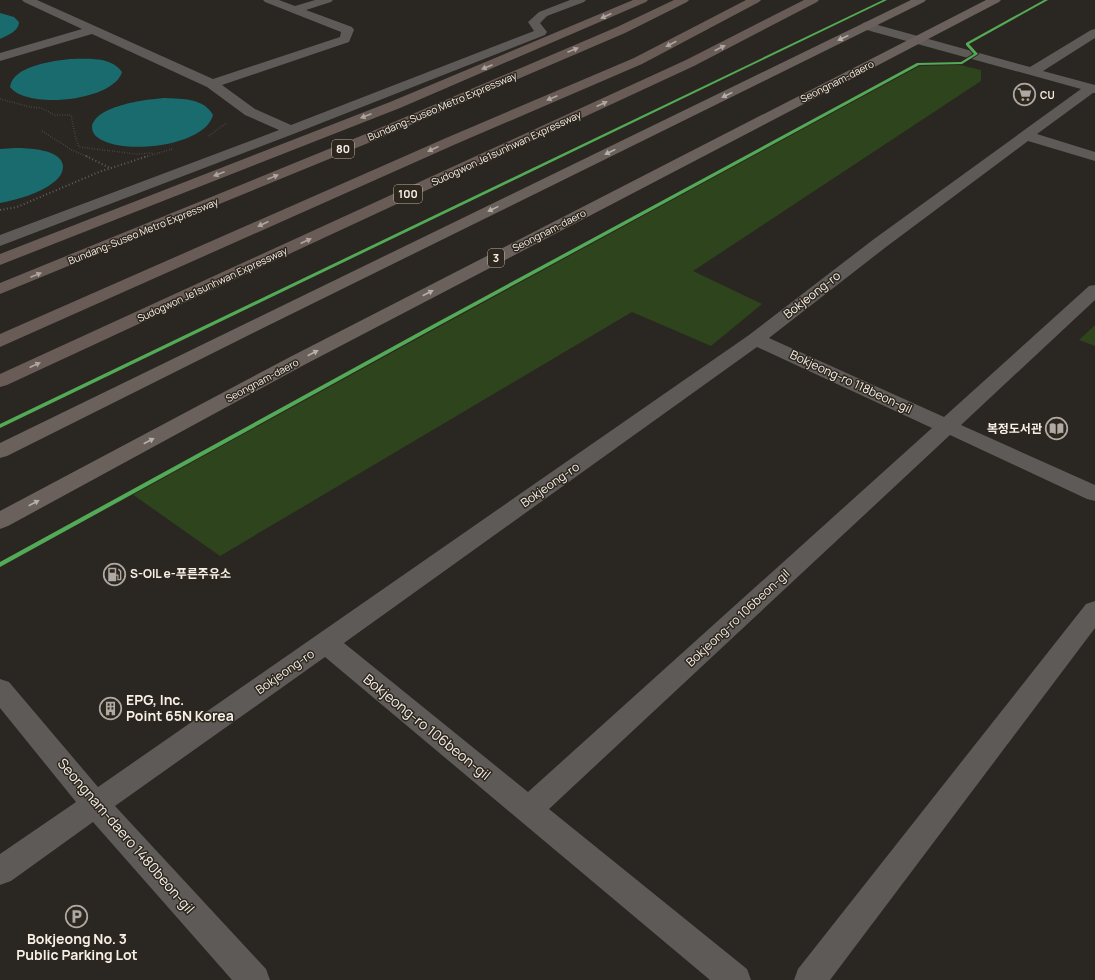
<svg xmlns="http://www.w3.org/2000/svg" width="1095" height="980" font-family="Manrope,'Noto Sans KR',sans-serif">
  <rect width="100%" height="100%" fill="#2a2622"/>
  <g fill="#2d441c">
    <polygon points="948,62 981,70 981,81 693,271 762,304 711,346 632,312 220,556 132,494 919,65"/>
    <polygon points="1095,325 1095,346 1079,340"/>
  </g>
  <g fill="#1a6b6e">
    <path d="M 0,13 L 14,17 L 19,22 C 19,31 8,35 0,39 Z"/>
    <path d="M 70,59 C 86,59 111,56 122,72 C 114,101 27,110 10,87 C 13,66 52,61 70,59 Z"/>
    <path d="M 165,98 C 182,99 204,98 213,115 C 205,147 120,156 97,137 C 94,135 92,131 92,127 C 95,105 149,99 165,98 Z"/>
    <path d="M 15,148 C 28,148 61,149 63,166 C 63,173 59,178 54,182 C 39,194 19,199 0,203 L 0,149 Z"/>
  </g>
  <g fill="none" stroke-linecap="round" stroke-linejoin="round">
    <g stroke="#615f5c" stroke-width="1.5" stroke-dasharray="0.5 2" stroke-linecap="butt">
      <polyline points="0,99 30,107 41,108 55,115 71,115 76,139 79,147 136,154 153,153"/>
      <polyline points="42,131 72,150 88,157"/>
      <polyline points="209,136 226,123"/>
      <polyline points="145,157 172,149"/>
    </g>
    <g stroke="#615f5c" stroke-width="2" stroke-dasharray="1 2.5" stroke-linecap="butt">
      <polyline points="86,156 110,168"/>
      <polyline points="0,210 17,207 99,172 148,156"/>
    </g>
    <g fill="#5d5a57" fill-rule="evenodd">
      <polygon points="22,0 37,0 213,79 340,37 341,32 265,2 263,0 279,0 295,6 315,0 333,0 331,2 306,10 352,27 354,30 349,42 222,85 255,109 291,125 534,31 528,22 539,12 570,0 586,0 584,2 547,16 540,23 547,32 545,35 296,133 0,246 0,235 279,130 245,115 207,87 92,34 0,61 0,53 82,29 24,2"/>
      <path d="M 867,22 L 1030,67 L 1091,30 L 1095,29 L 1095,38 L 1043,71 L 1095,85 L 1095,93 L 1093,93 L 1037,134 L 1095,152 L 1095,161 L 1028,141 L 886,247 L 769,338 L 944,417 L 1089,286 L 1095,285 L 1095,300 L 961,425 L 1095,485 L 1095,501 L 1087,499 L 950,435 L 549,809 L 747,969 L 751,980 L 710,980 L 325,657 L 115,806 L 266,969 L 270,980 L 232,980 L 93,822 L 11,881 L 0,885 L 0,854 L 76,802 L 0,708 L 0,679 L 9,682 L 98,787 L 749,335 L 874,239 L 1081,89 L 863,29 L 861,26 L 863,23 ZM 757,347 L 932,428 L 528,792 L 344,643 Z"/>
      <polygon points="1095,601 1095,628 830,980 794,980 798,969 1086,604"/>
    </g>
    <g fill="#6b615c" fill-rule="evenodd">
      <polygon points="911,0 926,0 924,2 257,331 7,456 0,458 0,443"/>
      <polygon points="986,0 1001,0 999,2 304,365 8,526 0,529 0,511 290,357"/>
    </g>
    <g fill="#695c56" fill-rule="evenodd">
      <polygon points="633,0 648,0 646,2 400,108 0,265 0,254 390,102"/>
      <polygon points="674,0 689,0 687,2 625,33 378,139 0,294 0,283 368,133 617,27"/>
      <polygon points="746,0 761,0 759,2 642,64 456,144 0,347 0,334 446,138 634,58"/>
      <polygon points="804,0 819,0 817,2 694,66 7,385 0,387 0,374 686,60"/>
    </g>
    <defs>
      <g id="cycleway">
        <polygon points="883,0 887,0 0,428 0,424"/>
        <polygon points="1044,0 1048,0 969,44 978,54 962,64 919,65 440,325 0,567 0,562 436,323 917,63 961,62 974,54 966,45 966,43"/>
      </g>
    </defs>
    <use href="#cycleway" stroke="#2e271e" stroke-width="2"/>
    <use href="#cycleway" fill="#51ab58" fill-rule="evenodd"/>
  </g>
  <defs><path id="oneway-solid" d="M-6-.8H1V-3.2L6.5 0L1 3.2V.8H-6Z"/></defs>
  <g fill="#afa6a0">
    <use href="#oneway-solid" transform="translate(606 16) rotate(155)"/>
    <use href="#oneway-solid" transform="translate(671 44) rotate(152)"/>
    <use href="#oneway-solid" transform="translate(720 48) rotate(-27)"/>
    <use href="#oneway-solid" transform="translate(573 50) rotate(-23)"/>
    <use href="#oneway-solid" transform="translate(487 67) rotate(157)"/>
    <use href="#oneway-solid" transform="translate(552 98) rotate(157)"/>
    <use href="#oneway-solid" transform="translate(602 104) rotate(-25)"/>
    <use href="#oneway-solid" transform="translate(366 116) rotate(159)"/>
    <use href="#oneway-solid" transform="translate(433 149) rotate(156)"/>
    <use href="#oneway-solid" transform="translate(219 174) rotate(159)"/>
    <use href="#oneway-solid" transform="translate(273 177) rotate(-22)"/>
    <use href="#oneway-solid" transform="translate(263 224) rotate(156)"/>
    <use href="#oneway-solid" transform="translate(306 241) rotate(-25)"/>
    <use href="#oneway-solid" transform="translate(36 275) rotate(-22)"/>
    <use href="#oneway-solid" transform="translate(35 365) rotate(-25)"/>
  </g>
  <g fill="#b7b0aa">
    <use href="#oneway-solid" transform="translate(843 38) rotate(154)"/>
    <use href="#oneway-solid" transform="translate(727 95) rotate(154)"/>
    <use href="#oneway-solid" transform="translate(610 152) rotate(154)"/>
    <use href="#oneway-solid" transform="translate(493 209) rotate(154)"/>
    <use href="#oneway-solid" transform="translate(428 293) rotate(-27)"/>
    <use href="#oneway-solid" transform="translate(313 353) rotate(-27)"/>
    <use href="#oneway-solid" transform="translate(149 441) rotate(-28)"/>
    <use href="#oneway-solid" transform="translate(34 503) rotate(-28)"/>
  </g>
  <defs>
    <symbol id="supermarket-ring" viewBox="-11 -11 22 22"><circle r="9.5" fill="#2e271e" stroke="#aea9a4" stroke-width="1.5"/><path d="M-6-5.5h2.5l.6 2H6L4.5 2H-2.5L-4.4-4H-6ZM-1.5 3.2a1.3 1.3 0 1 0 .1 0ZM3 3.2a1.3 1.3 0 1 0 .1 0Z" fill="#aea9a4"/></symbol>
    <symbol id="library-ring" viewBox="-11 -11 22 22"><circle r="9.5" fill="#2e271e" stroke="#aea9a4" stroke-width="1.5"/><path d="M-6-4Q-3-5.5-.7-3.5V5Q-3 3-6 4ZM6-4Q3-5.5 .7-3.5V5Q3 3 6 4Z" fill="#aea9a4"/></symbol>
    <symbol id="fuel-ring" viewBox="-11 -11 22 22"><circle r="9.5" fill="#2e271e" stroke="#aea9a4" stroke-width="1.5"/><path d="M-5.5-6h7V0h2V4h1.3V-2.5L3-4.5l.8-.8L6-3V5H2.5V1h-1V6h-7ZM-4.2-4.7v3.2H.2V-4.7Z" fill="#aea9a4"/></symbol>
    <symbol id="building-ring" viewBox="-11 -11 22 22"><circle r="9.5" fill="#2e271e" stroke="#aea9a4" stroke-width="1.5"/><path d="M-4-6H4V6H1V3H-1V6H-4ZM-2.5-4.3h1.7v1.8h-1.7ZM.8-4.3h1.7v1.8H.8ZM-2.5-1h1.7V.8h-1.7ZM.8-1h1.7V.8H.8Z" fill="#aea9a4"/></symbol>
    <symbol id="parking-ring" viewBox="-11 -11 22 22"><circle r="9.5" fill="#2e271e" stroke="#aea9a4" stroke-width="1.5"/><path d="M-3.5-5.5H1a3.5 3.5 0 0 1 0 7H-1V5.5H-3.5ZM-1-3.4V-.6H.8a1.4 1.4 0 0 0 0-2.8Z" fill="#aea9a4"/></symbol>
  </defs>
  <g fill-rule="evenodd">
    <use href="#supermarket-ring" x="1012" y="82" width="25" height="25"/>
    <use href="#library-ring" x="1044" y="416" width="25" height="25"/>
    <use href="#fuel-ring" x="102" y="562" width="25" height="25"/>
    <use href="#building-ring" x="98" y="696" width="25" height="25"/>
    <use href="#parking-ring" x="64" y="904" width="25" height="25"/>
  </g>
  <g text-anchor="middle" stroke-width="3" stroke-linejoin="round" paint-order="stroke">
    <g font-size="10" fill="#f5f0ea" stroke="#2e271e">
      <text transform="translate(837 81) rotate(-27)" y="4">Seongnam-daero</text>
      <text transform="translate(442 106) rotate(-23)" y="4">Bundang-Suseo Metro Expressway</text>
      <text transform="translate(506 148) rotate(-25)" y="4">Sudogwon Je1sunhwan Expressway</text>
      <text transform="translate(549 230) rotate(-27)" y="4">Seongnam-daero</text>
      <text transform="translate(143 231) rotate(-22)" y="4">Bundang-Suseo Metro Expressway</text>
      <text transform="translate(212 284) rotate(-25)" y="4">Sudogwon Je1sunhwan Expressway</text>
      <text transform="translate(262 380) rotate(-28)" y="4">Seongnam-daero</text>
    </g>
    <g font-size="10" font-weight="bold" fill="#f5f0ea" stroke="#2e271e" text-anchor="start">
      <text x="1040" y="99">CU</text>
    </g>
    <g fill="#2e271e" stroke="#b9b4ad" stroke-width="1">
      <rect x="332" y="140" width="22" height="18" rx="3"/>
      <rect x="394" y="185" width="28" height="18" rx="3"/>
      <rect x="488" y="249" width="16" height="18" rx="3"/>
    </g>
    <g font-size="11" font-weight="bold" fill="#f5f0ea">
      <text x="343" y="153">80</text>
      <text x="408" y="198">100</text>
      <text x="496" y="262">3</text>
    </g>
    <g font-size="12" fill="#f5f0ea" stroke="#2e271e">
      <text transform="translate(812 295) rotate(-38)" y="4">Bokjeong-ro</text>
      <text transform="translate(851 382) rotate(25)" y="4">Bokjeong-ro 118beon-gil</text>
      <text transform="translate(550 485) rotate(-35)" y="4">Bokjeong-ro</text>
      <text transform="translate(738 618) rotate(-43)" y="4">Bokjeong-ro 106beon-gil</text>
      <text transform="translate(285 672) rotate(-35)" y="4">Bokjeong-ro</text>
    </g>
    <g font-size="12" font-weight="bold" fill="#f5f0ea" stroke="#2e271e" text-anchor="end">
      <text x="1042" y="433">복정도서관</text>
      <text x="130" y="578" text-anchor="start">S-OIL e-푸른주유소</text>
    </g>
    <g font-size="14" font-weight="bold" fill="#f5f0ea" stroke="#2e271e" text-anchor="start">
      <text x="126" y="705">EPG, Inc.<tspan x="126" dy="16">Point 65N Korea</tspan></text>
      <text x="77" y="944" text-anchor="middle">Bokjeong No. 3<tspan x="77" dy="16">Public Parking Lot</tspan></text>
    </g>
    <g font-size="14" fill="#f5f0ea" stroke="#2e271e">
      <text transform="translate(427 727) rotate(39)" y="5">Bokjeong-ro 106beon-gil</text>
      <text transform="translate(126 836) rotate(49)" y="5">Seongnam-daero 1480beon-gil</text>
    </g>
  </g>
</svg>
